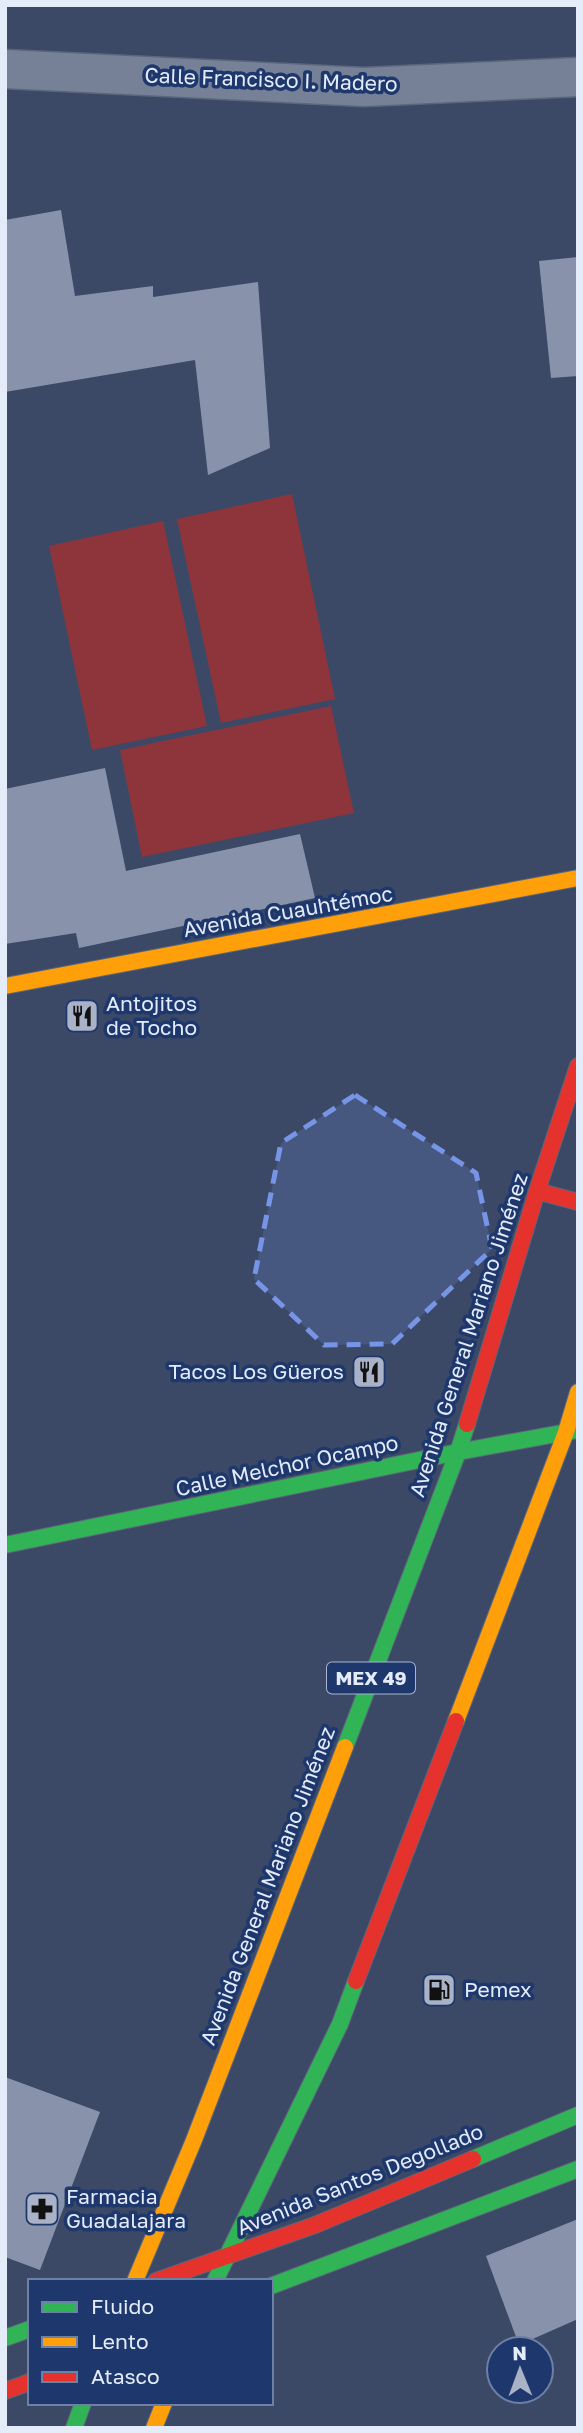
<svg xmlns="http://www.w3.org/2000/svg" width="583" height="2433" font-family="'Golos Text',sans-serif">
  <rect width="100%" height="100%" fill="#3b4967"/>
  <g fill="#8e353c">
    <polygon points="292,494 335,699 221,723 177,519"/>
    <polygon points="163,521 207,726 92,750 49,546"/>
    <polygon points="331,706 354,813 142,857 120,750"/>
  </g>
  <g fill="#8893ab">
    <polygon points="61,210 75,296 153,286 153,297 258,282 270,448 208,475 195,360 5,392 5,220"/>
    <polygon points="578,257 578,376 551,378 539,261"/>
    <polygon points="105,768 126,871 300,834 315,898 79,948 76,933 5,944 5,789"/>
    <polygon points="5,2077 100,2112 40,2270 5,2257"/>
    <polygon points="578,2219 578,2319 519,2345 486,2256"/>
  </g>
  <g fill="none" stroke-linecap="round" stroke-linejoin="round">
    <defs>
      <polyline id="street" points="5,69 364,87 578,77"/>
      <g id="fast">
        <polyline points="5,1545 458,1452 578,1430"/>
        <polyline points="345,1747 458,1452 467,1424"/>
        <polyline points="473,2159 578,2115"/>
        <polyline points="215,2281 340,2024 356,1981"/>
        <polyline points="271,2286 578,2169"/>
        <polyline points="5,2338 30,2329"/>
        <polyline points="74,2428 83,2403"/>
      </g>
      <g id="slow">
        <polyline points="5,986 578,878"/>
        <polyline points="456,1721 566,1432 578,1392"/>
        <polyline points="135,2281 194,2140 345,1747"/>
        <polyline points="154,2428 164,2403"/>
      </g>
      <g id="jam">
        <polyline points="537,1191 578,1202"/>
        <polyline points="467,1424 537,1191 578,1066"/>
        <polyline points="356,1981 456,1721"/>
        <polyline points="156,2281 315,2225 473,2159"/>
        <polyline points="5,2391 30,2382"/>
      </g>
    </defs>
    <use href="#street" stroke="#5c667b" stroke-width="41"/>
    <use href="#fast" stroke="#5c667b" stroke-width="18"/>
    <use href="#slow" stroke="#5c667b" stroke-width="18"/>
    <use href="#jam" stroke="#5c667b" stroke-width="18"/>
    <use href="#street" stroke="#768197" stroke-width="38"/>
    <use href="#fast" stroke="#30b455" stroke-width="16"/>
    <use href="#slow" stroke="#ff9f0a" stroke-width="16"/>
    <use href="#jam" stroke="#e5322d" stroke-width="16"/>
  </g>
  <path fill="#7795e7" fill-opacity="0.2" stroke="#7795e7" stroke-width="5" stroke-dasharray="14 9" stroke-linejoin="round" d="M 355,1095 L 476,1173 L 492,1249 L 392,1344 L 324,1345 L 254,1279 L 281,1143 Z"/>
  <defs>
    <symbol id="restaurant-square" viewBox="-11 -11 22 22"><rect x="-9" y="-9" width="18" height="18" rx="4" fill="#a9b2c6" stroke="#1e386d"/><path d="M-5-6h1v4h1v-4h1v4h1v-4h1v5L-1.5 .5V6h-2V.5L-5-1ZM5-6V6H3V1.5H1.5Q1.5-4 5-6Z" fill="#111"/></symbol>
    <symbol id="fuel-square" viewBox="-11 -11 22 22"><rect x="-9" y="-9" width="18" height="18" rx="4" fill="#a9b2c6" stroke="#1e386d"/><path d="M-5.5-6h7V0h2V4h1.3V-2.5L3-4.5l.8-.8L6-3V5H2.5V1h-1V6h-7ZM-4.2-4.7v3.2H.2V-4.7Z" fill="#111"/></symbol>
    <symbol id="pharmacy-square" viewBox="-11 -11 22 22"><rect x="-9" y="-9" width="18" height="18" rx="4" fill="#a9b2c6" stroke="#1e386d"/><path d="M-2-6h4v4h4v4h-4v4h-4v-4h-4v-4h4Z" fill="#111"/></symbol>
  </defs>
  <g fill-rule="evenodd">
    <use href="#restaurant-square" x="63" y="997" width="38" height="38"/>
    <use href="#restaurant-square" x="350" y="1353" width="38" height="38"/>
    <use href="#fuel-square" x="420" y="1971" width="38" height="38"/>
    <use href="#pharmacy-square" x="23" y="2190" width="38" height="38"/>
  </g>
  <g text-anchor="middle" stroke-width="7" stroke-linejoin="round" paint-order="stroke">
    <rect fill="#1e386d" stroke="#a9b5cf" stroke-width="2" x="327" y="1662.5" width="88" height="31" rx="5"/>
    <g font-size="19" font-weight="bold" fill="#e4ebf9">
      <text x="371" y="1685">MEX 49</text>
    </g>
    <g font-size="21" fill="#e4ebf9" stroke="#1e386d">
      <text transform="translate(271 80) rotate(2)" y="7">Calle Francisco I. Madero</text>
      <text transform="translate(288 912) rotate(-10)" y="7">Avenida Cuauhtémoc</text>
      <text transform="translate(469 1335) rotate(-72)" y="7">Avenida General Mariano Jiménez</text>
      <text transform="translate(287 1466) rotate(-12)" y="7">Calle Melchor Ocampo</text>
      <text transform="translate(268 1886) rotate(-69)" y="7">Avenida General Mariano Jiménez</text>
      <text transform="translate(360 2180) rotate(-22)" y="7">Avenida Santos Degollado</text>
    </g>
    <g font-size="21" fill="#e4ebf9" stroke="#1e386d" text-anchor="start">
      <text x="106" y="1011">Antojitos<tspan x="106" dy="24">de Tocho</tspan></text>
      <text x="344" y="1379" text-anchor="end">Tacos Los Güeros</text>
      <text x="464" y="1997">Pemex</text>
      <text x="66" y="2204">Farmacia<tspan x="66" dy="24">Guadalajara</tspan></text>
    </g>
  </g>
  <rect width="583" height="2433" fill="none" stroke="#e4ebf9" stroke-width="14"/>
  <rect x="28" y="2279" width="245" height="126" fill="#1e386d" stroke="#6d80a5" stroke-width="2"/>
  <rect x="42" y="2302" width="35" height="10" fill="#30b455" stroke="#6d80a5" stroke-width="2"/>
  <text x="91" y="2314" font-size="21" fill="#e4ebf9">Fluido</text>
  <rect x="42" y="2337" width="35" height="10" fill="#ff9f0a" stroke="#6d80a5" stroke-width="2"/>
  <text x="91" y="2349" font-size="21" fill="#e4ebf9">Lento</text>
  <rect x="42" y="2372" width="35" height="10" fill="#e5322d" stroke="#6d80a5" stroke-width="2"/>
  <text x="91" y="2384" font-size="21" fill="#e4ebf9">Atasco</text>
  <g transform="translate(520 2370) rotate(359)"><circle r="33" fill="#1e386d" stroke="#6d80a5" stroke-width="2"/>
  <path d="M0-5L12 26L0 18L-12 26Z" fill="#a9b2c6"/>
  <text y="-10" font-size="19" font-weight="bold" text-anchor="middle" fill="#e4ebf9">N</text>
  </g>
</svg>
